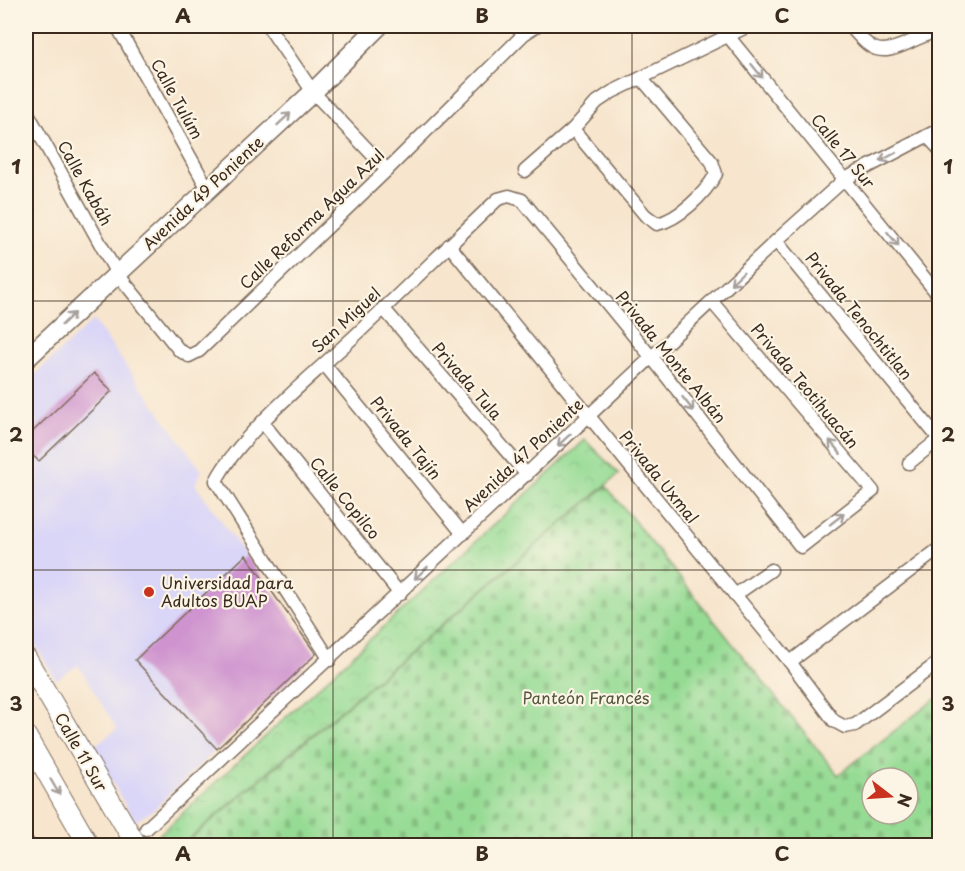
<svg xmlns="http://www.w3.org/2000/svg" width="965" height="871" font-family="'Playpen Sans',sans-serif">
  <defs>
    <pattern id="cemetery-stones" width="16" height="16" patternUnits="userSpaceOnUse" patternTransform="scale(1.5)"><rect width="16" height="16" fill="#96db94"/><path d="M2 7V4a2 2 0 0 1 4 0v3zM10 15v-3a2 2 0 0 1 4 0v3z" fill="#82bc7f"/></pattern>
    <pattern id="park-crowns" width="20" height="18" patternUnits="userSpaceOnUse" patternTransform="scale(1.5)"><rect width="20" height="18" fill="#96db94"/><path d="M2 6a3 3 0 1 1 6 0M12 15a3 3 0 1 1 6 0" fill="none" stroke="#82bc7f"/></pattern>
  </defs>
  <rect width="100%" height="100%" fill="#fcf5e5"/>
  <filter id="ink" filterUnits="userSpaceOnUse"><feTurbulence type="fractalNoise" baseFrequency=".0167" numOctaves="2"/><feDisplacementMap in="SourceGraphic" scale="12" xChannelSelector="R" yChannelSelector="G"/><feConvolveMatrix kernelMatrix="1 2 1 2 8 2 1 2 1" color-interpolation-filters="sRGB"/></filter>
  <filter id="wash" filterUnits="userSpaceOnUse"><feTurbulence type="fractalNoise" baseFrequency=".008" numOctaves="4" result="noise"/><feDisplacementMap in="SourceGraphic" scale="24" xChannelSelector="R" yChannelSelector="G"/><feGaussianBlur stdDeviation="1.35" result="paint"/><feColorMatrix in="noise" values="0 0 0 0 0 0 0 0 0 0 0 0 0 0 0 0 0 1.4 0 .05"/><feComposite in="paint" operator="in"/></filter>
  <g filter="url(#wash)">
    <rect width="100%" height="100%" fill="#f7e5cd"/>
    <polygon fill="#dad6f7" points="93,320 202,471 195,484 316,654 153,810 135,822 92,747 117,729 78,665 56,680 26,630 26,383"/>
    <path fill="url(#cemetery-stones)" stroke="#688259" stroke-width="1.5" fill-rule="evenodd" d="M 606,486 L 838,775 L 939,696 L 939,845 L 182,846 ZM 872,778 L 908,778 L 908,814 L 872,814 Z"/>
    <polygon fill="url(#park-crowns)" stroke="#688259" stroke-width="1.5" points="585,440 619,474 182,845 148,845"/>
    <g id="blocks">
      <g fill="#cf94cf">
        <polygon points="94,373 112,391 39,461 26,450 26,438"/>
        <polygon points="246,555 316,654 217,749 135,660"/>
      </g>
    </g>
  </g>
  <g filter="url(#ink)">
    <use href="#blocks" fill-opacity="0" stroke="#7d6b5b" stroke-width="1.5"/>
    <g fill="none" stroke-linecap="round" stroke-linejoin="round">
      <defs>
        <g id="street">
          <polyline points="117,26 208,189"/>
          <polyline points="268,26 313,92 387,170"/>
          <polyline points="720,26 940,297"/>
          <path d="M 850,26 C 872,51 878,57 910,42 C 920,37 931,34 940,27"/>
          <polyline points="26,110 116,272 179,350 189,356 199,351 387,170 524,34 536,26"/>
          <path d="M 573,129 L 645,215 L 657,224 C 679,219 704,195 716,174 L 712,162 L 642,79"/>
          <polyline points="927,136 940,150"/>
          <polyline points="525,171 573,129 597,102 612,92 748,26"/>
          <polyline points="776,241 940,440"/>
          <polyline points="449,245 790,662 834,721 845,727 855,725 940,661"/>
          <polyline points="383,308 527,475"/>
          <polyline points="324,364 463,534"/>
          <polyline points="263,423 400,594"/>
          <polyline points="909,463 939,439"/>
          <polyline points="735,595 771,570"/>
          <path d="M 330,660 L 216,481 C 238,437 308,379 345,345 C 397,297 446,248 498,199 L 509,196 L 522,200 L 652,358 L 801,547 L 873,491 L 712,302"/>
          <polyline points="790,662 940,548"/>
          <polyline points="146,829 776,241 845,179 940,129"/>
          <polyline points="26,841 30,846"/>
        </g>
        <polyline id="secondary" points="26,359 313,92 379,26"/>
        <g id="primary">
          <polyline points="26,658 137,846"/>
          <polyline points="26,736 89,846"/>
        </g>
      </defs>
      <use href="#street" stroke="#7d6b5b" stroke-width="15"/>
      <use href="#secondary" stroke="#7d6b5b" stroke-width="21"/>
      <use href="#primary" stroke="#7d6b5b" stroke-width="22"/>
      <use href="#street" stroke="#fff" stroke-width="12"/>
      <use href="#secondary" stroke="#fff" stroke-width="18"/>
      <use href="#primary" stroke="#fff" stroke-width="20"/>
    </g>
    <defs><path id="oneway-shaft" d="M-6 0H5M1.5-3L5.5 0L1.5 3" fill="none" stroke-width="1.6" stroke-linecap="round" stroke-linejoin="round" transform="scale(1.5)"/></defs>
    <g stroke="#a79f9a">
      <use href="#oneway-shaft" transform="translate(757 71) rotate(51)"/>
      <use href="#oneway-shaft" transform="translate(284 119) rotate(-43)"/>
      <use href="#oneway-shaft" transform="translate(888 157) rotate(152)"/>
      <use href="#oneway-shaft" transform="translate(893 239) rotate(51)"/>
      <use href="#oneway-shaft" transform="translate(737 278) rotate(136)"/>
      <use href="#oneway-shaft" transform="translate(68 319) rotate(-44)"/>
      <use href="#oneway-shaft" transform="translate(688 404) rotate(52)"/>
      <use href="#oneway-shaft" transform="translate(564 440) rotate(137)"/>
      <use href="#oneway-shaft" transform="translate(835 447) rotate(-130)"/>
      <use href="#oneway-shaft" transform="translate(837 519) rotate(-38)"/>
      <use href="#oneway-shaft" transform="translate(421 573) rotate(137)"/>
      <use href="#oneway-shaft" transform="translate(55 787) rotate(60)"/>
    </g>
  </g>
  <path fill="none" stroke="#3b2a1e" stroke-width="1.5" stroke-opacity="0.55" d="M 333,26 L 333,846M 632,26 L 632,846M 26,301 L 940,301M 26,570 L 940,570"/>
  <circle fill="#c8321e" stroke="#fcf5e5" stroke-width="2" cx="149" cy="592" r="6"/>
  <g text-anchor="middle" stroke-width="4.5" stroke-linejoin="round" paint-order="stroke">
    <g font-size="16" fill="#3b2a1e" stroke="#fcf5e5">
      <text transform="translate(177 99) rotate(61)" y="6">Calle Tulúm</text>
      <text transform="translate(843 151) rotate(51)" y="6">Calle 17 Sur</text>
      <text transform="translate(85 183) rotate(61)" y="6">Calle Kabáh</text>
      <text transform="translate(203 193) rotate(-43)" y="6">Avenida 49 Poniente</text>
      <text transform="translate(312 219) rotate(-44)" y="6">Calle Reforma Agua Azul</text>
      <text transform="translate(859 316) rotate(51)" y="6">Privada Tenochtitlan</text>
      <text transform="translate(346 320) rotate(-43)" y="6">San Miguel</text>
      <text transform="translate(671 357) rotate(51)" y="6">Privada Monte Albán</text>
      <text transform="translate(467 381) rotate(49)" y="6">Privada Tula</text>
      <text transform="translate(805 386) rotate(50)" y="6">Privada Teotihuacán</text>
      <text transform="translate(406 438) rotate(51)" y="6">Privada Tajín</text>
      <text transform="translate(523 455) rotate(-43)" y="6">Avenida 47 Poniente</text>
      <text transform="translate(659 477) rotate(51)" y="6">Privada Uxmal</text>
      <text transform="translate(345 498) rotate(51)" y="6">Calle Copilco</text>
      <text transform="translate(81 752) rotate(60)" y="6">Calle 11 Sur</text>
    </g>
    <g font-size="16" fill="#3b2a1e" stroke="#fcf5e5" text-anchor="start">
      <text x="161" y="589">Universidad para<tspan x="161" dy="18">Adultos BUAP</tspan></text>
    </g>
    <g font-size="16" fill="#52563c" stroke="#fcf5e5">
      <text x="586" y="704">Panteón Francés</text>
    </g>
  </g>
  <rect width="965" height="871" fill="none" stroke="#fcf5e5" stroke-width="66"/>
  <g transform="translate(890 796) rotate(107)"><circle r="28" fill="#fcf5e5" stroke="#afa495" stroke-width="1.5"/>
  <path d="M0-4.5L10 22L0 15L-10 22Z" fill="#c8321e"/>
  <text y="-9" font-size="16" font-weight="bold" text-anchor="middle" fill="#3b2a1e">N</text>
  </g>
  <rect x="33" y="33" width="899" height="805" fill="none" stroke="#3b2a1e" stroke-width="2"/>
  <g font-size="20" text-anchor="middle" font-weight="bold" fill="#3b2a1e">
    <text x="183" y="23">A</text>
    <text x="482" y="23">B</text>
    <text x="782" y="23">C</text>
    <text x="16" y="174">1</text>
    <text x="948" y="174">1</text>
    <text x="16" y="442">2</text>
    <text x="948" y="442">2</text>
    <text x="16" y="711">3</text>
    <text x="948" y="711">3</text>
    <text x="183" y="861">A</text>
    <text x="482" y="861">B</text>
    <text x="782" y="861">C</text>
  </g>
</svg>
